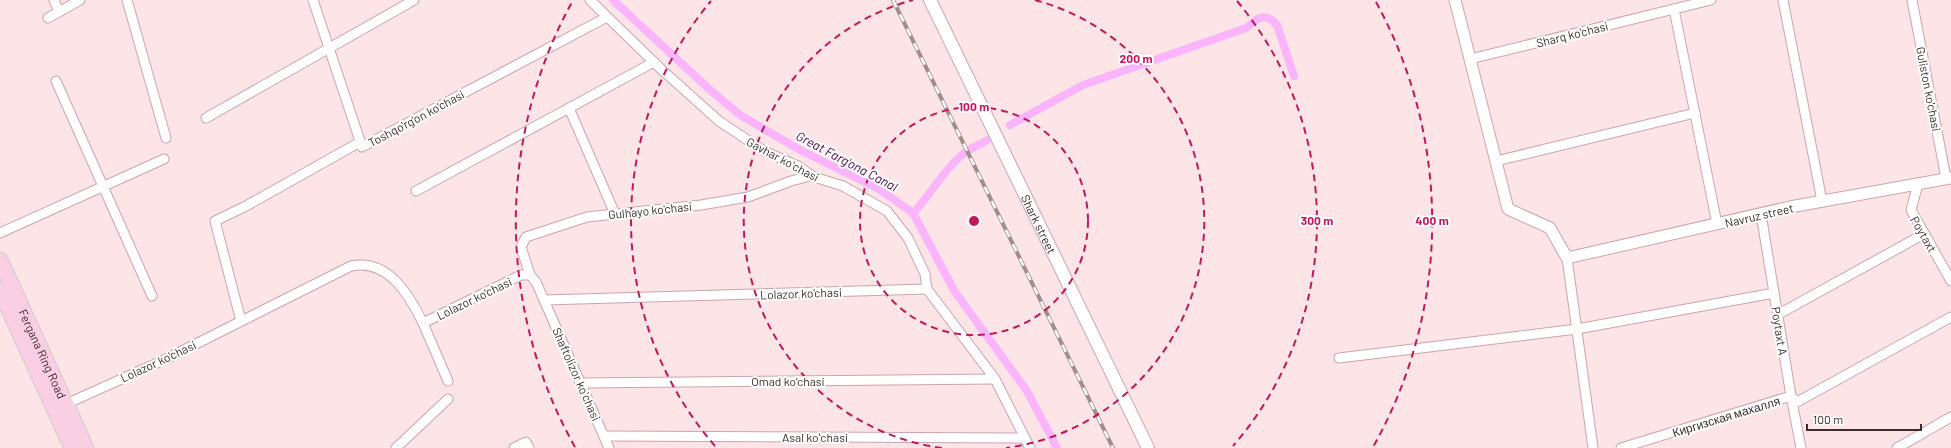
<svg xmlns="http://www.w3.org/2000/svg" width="1951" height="448" viewBox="0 0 1951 448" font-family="Barlow,sans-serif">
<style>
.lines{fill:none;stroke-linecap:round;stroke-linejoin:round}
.canal{stroke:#f9b4fc;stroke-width:8}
.minor-casing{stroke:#cda5ab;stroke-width:11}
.tertiary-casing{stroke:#cda5ab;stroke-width:13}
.secondary-casing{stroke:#cda5ab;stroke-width:14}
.trunk-casing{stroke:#d0cccd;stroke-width:17}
.minor{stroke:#fff;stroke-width:9}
.tertiary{stroke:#fff;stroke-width:11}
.secondary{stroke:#fff;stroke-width:12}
.trunk{stroke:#facfe4;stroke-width:15}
.rail-casing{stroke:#a18c8e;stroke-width:4}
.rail{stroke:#fff;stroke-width:2.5;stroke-dasharray:8;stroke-linecap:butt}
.ring{fill:none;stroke:#c2185b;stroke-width:2;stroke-dasharray:7 5}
.labels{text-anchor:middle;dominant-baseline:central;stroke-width:4;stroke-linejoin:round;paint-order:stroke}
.street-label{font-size:12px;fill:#3c2c2e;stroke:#fff}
.water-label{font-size:13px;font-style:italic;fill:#46074a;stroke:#fff}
.centre{fill:#c2185b;stroke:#fff;stroke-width:2}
.ring-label{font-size:12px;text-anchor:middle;font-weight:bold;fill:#c2185b;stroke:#fff;stroke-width:4;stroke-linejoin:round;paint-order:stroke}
</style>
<rect width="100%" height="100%" fill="#fde4e7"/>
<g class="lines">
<g class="canal">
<path d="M 613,0 L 708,88 L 740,115 L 802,151 L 879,189 L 913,213 L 955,292 L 1027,391 L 1057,448"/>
<path d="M 1010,125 L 1083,85 L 1246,28 C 1258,18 1264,11 1277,25 L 1294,76"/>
<path d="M 913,213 C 931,195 943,170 963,154 C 970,148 980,145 987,140"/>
</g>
<defs>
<g id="minor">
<path d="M 54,0 L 59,12"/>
<path d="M 127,0 L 166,138"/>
<path d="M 313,0 L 362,147 L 607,17"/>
<path d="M 590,0 L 661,69 L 719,121 L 764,151 L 798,166 L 814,177 L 843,186 L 887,211 L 908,238 L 925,274 L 927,289 L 995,379 L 1030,448"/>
<path d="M 1783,0 L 1822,201"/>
<path d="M 1912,0 L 1946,178"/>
<path d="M 1674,9 L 1717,224"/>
<path d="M 48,18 L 80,0"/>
<path d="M 1470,59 L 1711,0"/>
<path d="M 56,81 L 152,296"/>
<path d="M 569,108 L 615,214"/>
<path d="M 206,118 L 414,0"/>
<path d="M 1496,161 L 1695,113"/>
<path d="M 1918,184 L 1911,210 L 1951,281"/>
<path d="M 416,191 L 654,62"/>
<path d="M 1761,214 L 1791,396 L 1801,448"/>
<path d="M 0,233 L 164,159"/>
<path d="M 1567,258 L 1593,448"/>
<path d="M 530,275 L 521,247 L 526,237 L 587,217 L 701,205 L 748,197 L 791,181 L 810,176 L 814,177"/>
<path d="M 544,300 L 609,448"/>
<path d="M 1777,315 L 1924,234"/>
<path d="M 241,321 L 215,221 L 246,206 L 360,142"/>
<path d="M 423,323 L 448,381"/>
<path d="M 1339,358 L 1577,329 L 1774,293"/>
<path d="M 580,383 L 995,379"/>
<path d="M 66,404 L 166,359 L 351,266 C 388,258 409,295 423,323 L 521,275 L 530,275 L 536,282 L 544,300 L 927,289"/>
<path d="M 604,436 L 1025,438"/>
<path d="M 396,448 L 448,399"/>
<path d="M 514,448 L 526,442 L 529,448"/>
<path d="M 1621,448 L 1791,396 L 1797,402 L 1951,317"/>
<path d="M 1897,448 L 1951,417"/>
</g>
<path id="tertiary" d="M 1455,0 L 1508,209 L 1550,228 L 1567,258 L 1790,207 L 1951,178"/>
<g id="secondary">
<path id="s1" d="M 930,0 L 1148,448"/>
</g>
<g id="trunk">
<path id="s2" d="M 0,260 L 86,448"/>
<path d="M 0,290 L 72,448"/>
</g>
</defs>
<use href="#minor" class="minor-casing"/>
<use href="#tertiary" class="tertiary-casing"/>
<use href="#secondary" class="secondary-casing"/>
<use href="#trunk" class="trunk-casing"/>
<use href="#minor" class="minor"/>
<use href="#tertiary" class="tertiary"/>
<use href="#secondary" class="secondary"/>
<use href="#trunk" class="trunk"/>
<defs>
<path id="rail" d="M 893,0 L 1113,448"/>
</defs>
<use href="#rail" class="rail-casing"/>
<use href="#rail" class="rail"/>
</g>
<g class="ring">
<circle cx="974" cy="221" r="114"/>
<path d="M942 448A229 229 0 0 1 913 0M1035 0A229 229 0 0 1 1006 448"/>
<path d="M715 446A343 343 0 0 1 711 1M1237 1A343 343 0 0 1 1233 446"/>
<path d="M575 447A458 458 0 0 1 572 2M1376 2A458 458 0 0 1 1373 447"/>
</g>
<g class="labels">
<g class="street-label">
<text transform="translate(1572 34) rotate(-14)">Sharq ko'chasi</text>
<text transform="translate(1929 89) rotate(79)">Guliston ko'chasi</text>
<text transform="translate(416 118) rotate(-28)">Toshqo'rg'on ko'chasi</text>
<text transform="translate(783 159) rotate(28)">Gavhar koʻchasi</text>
<text transform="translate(650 210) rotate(-6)">Gulhayo ko'chasi</text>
<text transform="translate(1759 215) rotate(-13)">Navruz street</text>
<text stroke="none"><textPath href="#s1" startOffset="249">Shark street</textPath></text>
<text transform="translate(1924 234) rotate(60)">Poytaxt</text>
<text transform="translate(801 293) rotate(-2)">Lolazor ko'chasi</text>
<text transform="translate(474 298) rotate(-26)">Lolazor ko'chasi</text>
<text transform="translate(1780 331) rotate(81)">Poytaxt A</text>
<text stroke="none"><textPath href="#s2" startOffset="103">Fergana Ring Road</textPath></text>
<text transform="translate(158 361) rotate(-25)">Lolazor ko'chasi</text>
<text transform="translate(577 374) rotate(66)">Shaftolizor koʻchasi</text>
<text x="788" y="381">Omad ko'chasi</text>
<text transform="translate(1726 416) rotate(-17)">Киргизская махалля</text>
<text x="815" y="437">Asal koʻchasi</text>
</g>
<g class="water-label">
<text transform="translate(847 161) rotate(28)">Great Farg'ona Canal</text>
</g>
</g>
<circle cx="974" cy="221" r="6" class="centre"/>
<g class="ring-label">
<text x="1136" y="63">200 m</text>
<text x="974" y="111">100 m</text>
<text x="1317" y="225">300 m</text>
<text x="1432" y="225">400 m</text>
</g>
<path d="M1807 424v6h114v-6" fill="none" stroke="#3c2c2e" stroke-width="2"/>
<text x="1813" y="424" font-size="12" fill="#3c2c2e" stroke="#ffffff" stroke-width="3" paint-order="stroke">100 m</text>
</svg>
